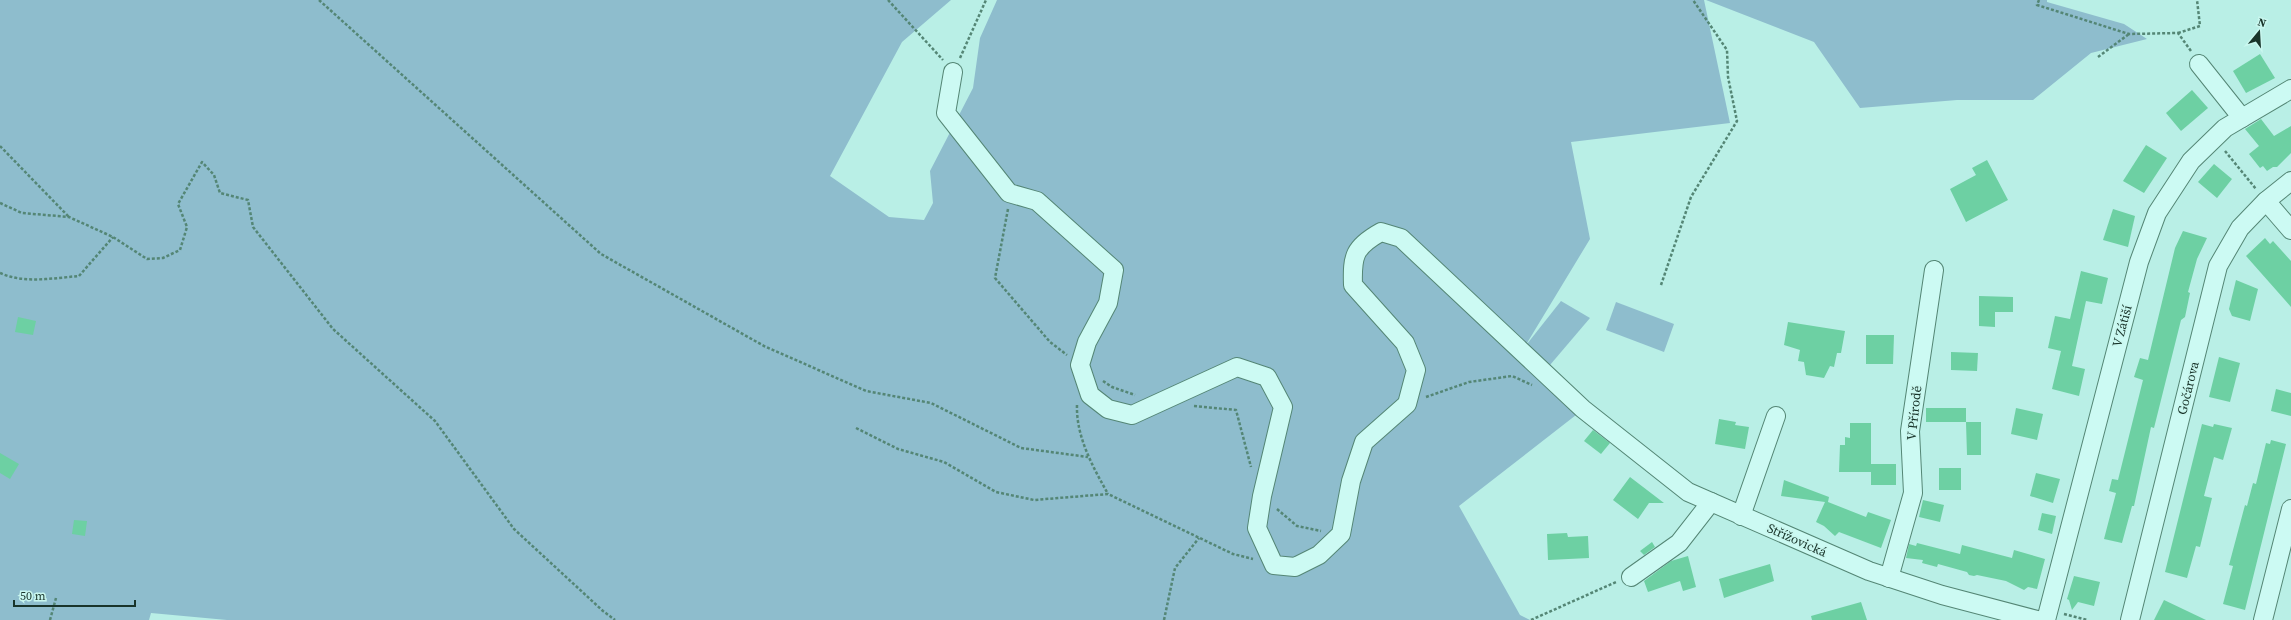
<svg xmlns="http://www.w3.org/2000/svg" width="2291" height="620" viewBox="0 0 2291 620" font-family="'Source Serif 4',serif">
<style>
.green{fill:#8ebdcd}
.building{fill:#6dd0a3}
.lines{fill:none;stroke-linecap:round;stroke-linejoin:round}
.minor-casing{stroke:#548675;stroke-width:20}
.path{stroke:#548675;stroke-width:2.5;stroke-dasharray:3 2;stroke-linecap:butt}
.minor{stroke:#ccfaf3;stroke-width:18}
.labels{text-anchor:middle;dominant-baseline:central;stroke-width:3.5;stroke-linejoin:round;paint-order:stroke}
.street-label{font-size:13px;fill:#19342a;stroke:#c9f7ef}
</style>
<rect width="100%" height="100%" fill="#b9efe6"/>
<g class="green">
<path d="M 0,0 L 951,0 L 902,42 L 830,176 L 889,217 L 924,220 L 933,203 L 930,171 L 973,88 L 980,38 L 997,0 L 1704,0 L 1730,123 L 1571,142 L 1590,239 L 1524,348 L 1576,415 L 1459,506 L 1520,615 L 1530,620 L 227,620 L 151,613 L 149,620 L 0,620 Z"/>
<path d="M 1706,0 L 2047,0 L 2047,2 L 2124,24 L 2147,39 L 2091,53 L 2033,100 L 1957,100 L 1860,108 L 1814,42 Z"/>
<path d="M 1561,301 L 1590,318 L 1550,365 L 1527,344 Z"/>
<path d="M 1616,302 L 1674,324 L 1664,352 L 1606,330 Z"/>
</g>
<g class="building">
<path d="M 2260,54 L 2275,78 L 2246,93 L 2233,71 Z"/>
<path d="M 2192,90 L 2208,108 L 2181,131 L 2166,113 Z"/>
<path d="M 2261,119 L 2274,136 L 2291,126 L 2291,153 L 2277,167 L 2273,167 L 2267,171 L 2263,166 L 2260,168 L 2249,154 L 2259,146 L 2245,129 Z"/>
<path d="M 2146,145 L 2167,158 L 2144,193 L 2123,181 Z"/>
<path d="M 1987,160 L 2008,200 L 1966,222 L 1950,189 L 1976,175 L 1972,168 Z"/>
<path d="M 2214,164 L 2232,179 L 2217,198 L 2198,182 Z"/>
<path d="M 2113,209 L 2135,216 L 2128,247 L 2103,240 Z"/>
<path d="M 2183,231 L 2207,238 L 2197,259 L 2188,292 L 2190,293 L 2185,317 L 2181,320 L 2154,428 L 2151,427 L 2134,506 L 2132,506 L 2122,543 L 2104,539 L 2116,493 L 2109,491 L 2112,479 L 2118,480 L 2143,380 L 2134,377 L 2140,358 L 2148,360 L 2175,248 Z"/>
<path d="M 2265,238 L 2270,244 L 2273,241 L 2291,261 L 2291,307 L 2246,256 Z"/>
<path d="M 2081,271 L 2108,278 L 2102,304 L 2086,301 L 2072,366 L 2085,369 L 2079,396 L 2052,389 L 2061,351 L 2048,348 L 2055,316 L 2070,319 Z"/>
<path d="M 2236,280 L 2258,289 L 2250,321 L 2232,316 L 2229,309 Z"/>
<path d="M 1979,296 L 2013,297 L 2013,312 L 1995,312 L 1995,327 L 1979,326 Z"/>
<path d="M 18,317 L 36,321 L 33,335 L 15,332 Z"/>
<path d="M 1788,322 L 1845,331 L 1841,353 L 1837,353 L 1834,367 L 1830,366 L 1824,378 L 1806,375 L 1804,362 L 1798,361 L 1800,350 L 1784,345 Z"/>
<path d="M 1866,335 L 1894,335 L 1893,364 L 1866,364 Z"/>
<path d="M 1951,352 L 1978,353 L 1977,371 L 1951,370 Z"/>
<path d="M 2219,357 L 2240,363 L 2230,402 L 2209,397 Z"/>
<path d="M 2276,389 L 2291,393 L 2291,416 L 2271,411 Z"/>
<rect x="1926" y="408" width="40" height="14"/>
<path d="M 2016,408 L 2043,414 L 2037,440 L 2011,434 Z"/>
<path d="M 1719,419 L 1736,422 L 1735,425 L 1749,427 L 1745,449 L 1715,444 Z"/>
<path d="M 1966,422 L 1981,422 L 1981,455 L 1967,455 Z"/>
<path d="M 1850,423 L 1871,423 L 1871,464 L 1896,464 L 1896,485 L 1871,485 L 1871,472 L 1839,472 L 1840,445 L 1845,445 L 1845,437 L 1850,438 Z"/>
<path d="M 2202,424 L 2213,427 L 2214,424 L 2232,428 L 2223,460 L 2214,457 L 2204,496 L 2212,498 L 2200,547 L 2196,546 L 2187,578 L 2165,572 Z"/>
<path d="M 1593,430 L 1610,443 L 1601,454 L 1584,441 Z"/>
<path d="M 2271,440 L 2286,444 L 2245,610 L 2223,604 L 2233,566 L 2229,565 L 2245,505 L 2247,506 L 2253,483 L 2256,484 L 2266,443 L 2270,444 Z"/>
<path d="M 0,453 L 19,464 L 10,479 L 0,473 Z"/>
<rect x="1939" y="468" width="22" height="22"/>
<path d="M 2036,473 L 2060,479 L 2053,503 L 2030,496 Z"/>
<path d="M 1630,477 L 1664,503 L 1649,503 L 1638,519 L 1613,500 Z"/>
<path d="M 1784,480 L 1829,497 L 1828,502 L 1866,517 L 1868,512 L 1891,520 L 1881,548 L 1839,532 L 1835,536 L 1824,526 L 1816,522 L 1825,502 L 1781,496 Z"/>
<path d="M 1923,500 L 1944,505 L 1940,522 L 1919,517 Z"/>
<path d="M 2042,513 L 2056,516 L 2052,534 L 2038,530 Z"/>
<path d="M 74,520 L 87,521 L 85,536 L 72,534 Z"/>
<path d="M 1567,533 L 1568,537 L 1588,536 L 1589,558 L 1548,560 L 1547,534 Z"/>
<path d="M 1652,542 L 1655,547 L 1644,555 L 1640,551 Z"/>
<path d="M 1917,543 L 1960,554 L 1962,545 L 2012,558 L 2014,550 L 2045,559 L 2037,589 L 2028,587 L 2024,590 L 2006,581 L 1977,575 L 1974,576 L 1969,575 L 1967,572 L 1938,564 L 1937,567 L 1922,563 L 1923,560 L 1906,558 L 1909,544 L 1916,546 Z"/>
<path d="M 1688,556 L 1696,587 L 1683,591 L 1680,581 L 1648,592 L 1644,581 L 1671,561 Z"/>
<path d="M 1770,564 L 1774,581 L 1724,598 L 1719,579 Z"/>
<path d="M 2074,576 L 2100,582 L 2094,606 L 2078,602 L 2072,610 L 2069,600 L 2067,599 Z"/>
<path d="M 2164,600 L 2206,620 L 2154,620 Z"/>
<path d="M 1861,602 L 1867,620 L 1812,620 L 1811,616 Z"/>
</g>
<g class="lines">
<defs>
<g id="minor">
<path d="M 2199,64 L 2242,118"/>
<path d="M 953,72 L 946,113 L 1009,193 L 1037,201 L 1114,270 L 1108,303 L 1087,342 L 1080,365 L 1090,395 L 1108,409 L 1132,415 L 1237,367 L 1267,377 L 1283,407 L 1262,496 L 1257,528 L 1274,565 L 1295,567 L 1319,555 L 1341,534 L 1351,481 L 1364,442 L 1407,404 L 1416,370 L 1405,343 L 1353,285 C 1352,256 1354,247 1381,232 L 1401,238 L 1583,409 L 1688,492 L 1869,571 L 1942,595 L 2037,620"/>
<path d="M 2266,201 L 2291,230"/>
<path d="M 1741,516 L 1776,416"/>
<path d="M 1631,577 L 1679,543 L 1711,502"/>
<path d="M 1889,578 L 1913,493 L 1910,431 L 1934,270"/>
<path d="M 2046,620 L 2139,262 L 2157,213 L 2191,161 L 2225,128 L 2291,89"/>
<path d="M 2130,620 L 2218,266 L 2240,228 L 2266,201 L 2291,181"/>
<path d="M 2263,620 L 2291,509"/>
</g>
</defs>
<use href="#minor" class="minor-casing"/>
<g class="path">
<path d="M 319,0 L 601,254 L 764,346 L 866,391 L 931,403 L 1021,448 L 1088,457"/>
<path d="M 888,0 L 943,60"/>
<path d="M 2039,0 L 2037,5 L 2129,34 L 2178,33 L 2191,51"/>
<path d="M 2178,33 L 2200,26 L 2197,0"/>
<path d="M 2098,57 L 2129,34"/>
<path d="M 960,58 L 986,0"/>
<path d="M 0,146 L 69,217"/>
<path d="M 2225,151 L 2256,189"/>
<path d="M 0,203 L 22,213 L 69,217 L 113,237 L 147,259 L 163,258 L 180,250 L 187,227 L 178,204 L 202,162 L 214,175 L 220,193 L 248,200 L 253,227 L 333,329 L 435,421 L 514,529 L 603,611 L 615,620"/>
<path d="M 1008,209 L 995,278 L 1050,342 L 1067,355"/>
<path d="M 0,273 C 24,284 54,278 79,276 L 113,237"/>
<path d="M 1661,285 L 1691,197 L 1737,121 L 1728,77 L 1727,50 L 1693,0"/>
<path d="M 1103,381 L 1112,387 L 1135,395"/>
<path d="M 1426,397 L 1469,382 L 1512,376 L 1532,385"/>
<path d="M 1077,405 C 1076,437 1093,467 1108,494"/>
<path d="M 1194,406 L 1236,410 L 1251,467"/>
<path d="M 856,428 L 898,449 L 944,462 L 996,492 L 1034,500 L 1108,494 L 1233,554 L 1253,559"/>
<path d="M 1277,509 L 1297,526 L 1321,531"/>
<path d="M 2064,614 L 2087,620"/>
<path d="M 50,620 L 56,598"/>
<path d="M 1164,620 L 1175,568 L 1199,538"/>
<path d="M 1531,620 L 1616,582"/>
</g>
<use href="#minor" class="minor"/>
</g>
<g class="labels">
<g class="street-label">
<text transform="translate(2122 326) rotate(-75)">V Zátiší</text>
<text transform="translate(2188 388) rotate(-76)">Gočárova</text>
<text transform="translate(1914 413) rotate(-84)">V Přírodě</text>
<text transform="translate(1797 540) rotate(24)">Střížovická</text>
</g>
</g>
<g transform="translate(2259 32) rotate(18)" stroke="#c9f7ef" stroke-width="3" paint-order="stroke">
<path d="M0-3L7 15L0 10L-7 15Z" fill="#19342a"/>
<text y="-6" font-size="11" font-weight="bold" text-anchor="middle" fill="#19342a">N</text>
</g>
<path d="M14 600v6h121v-6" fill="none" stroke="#19342a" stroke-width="2"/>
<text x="20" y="600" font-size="12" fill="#19342a" stroke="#c9f7ef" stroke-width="3" paint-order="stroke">50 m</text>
</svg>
